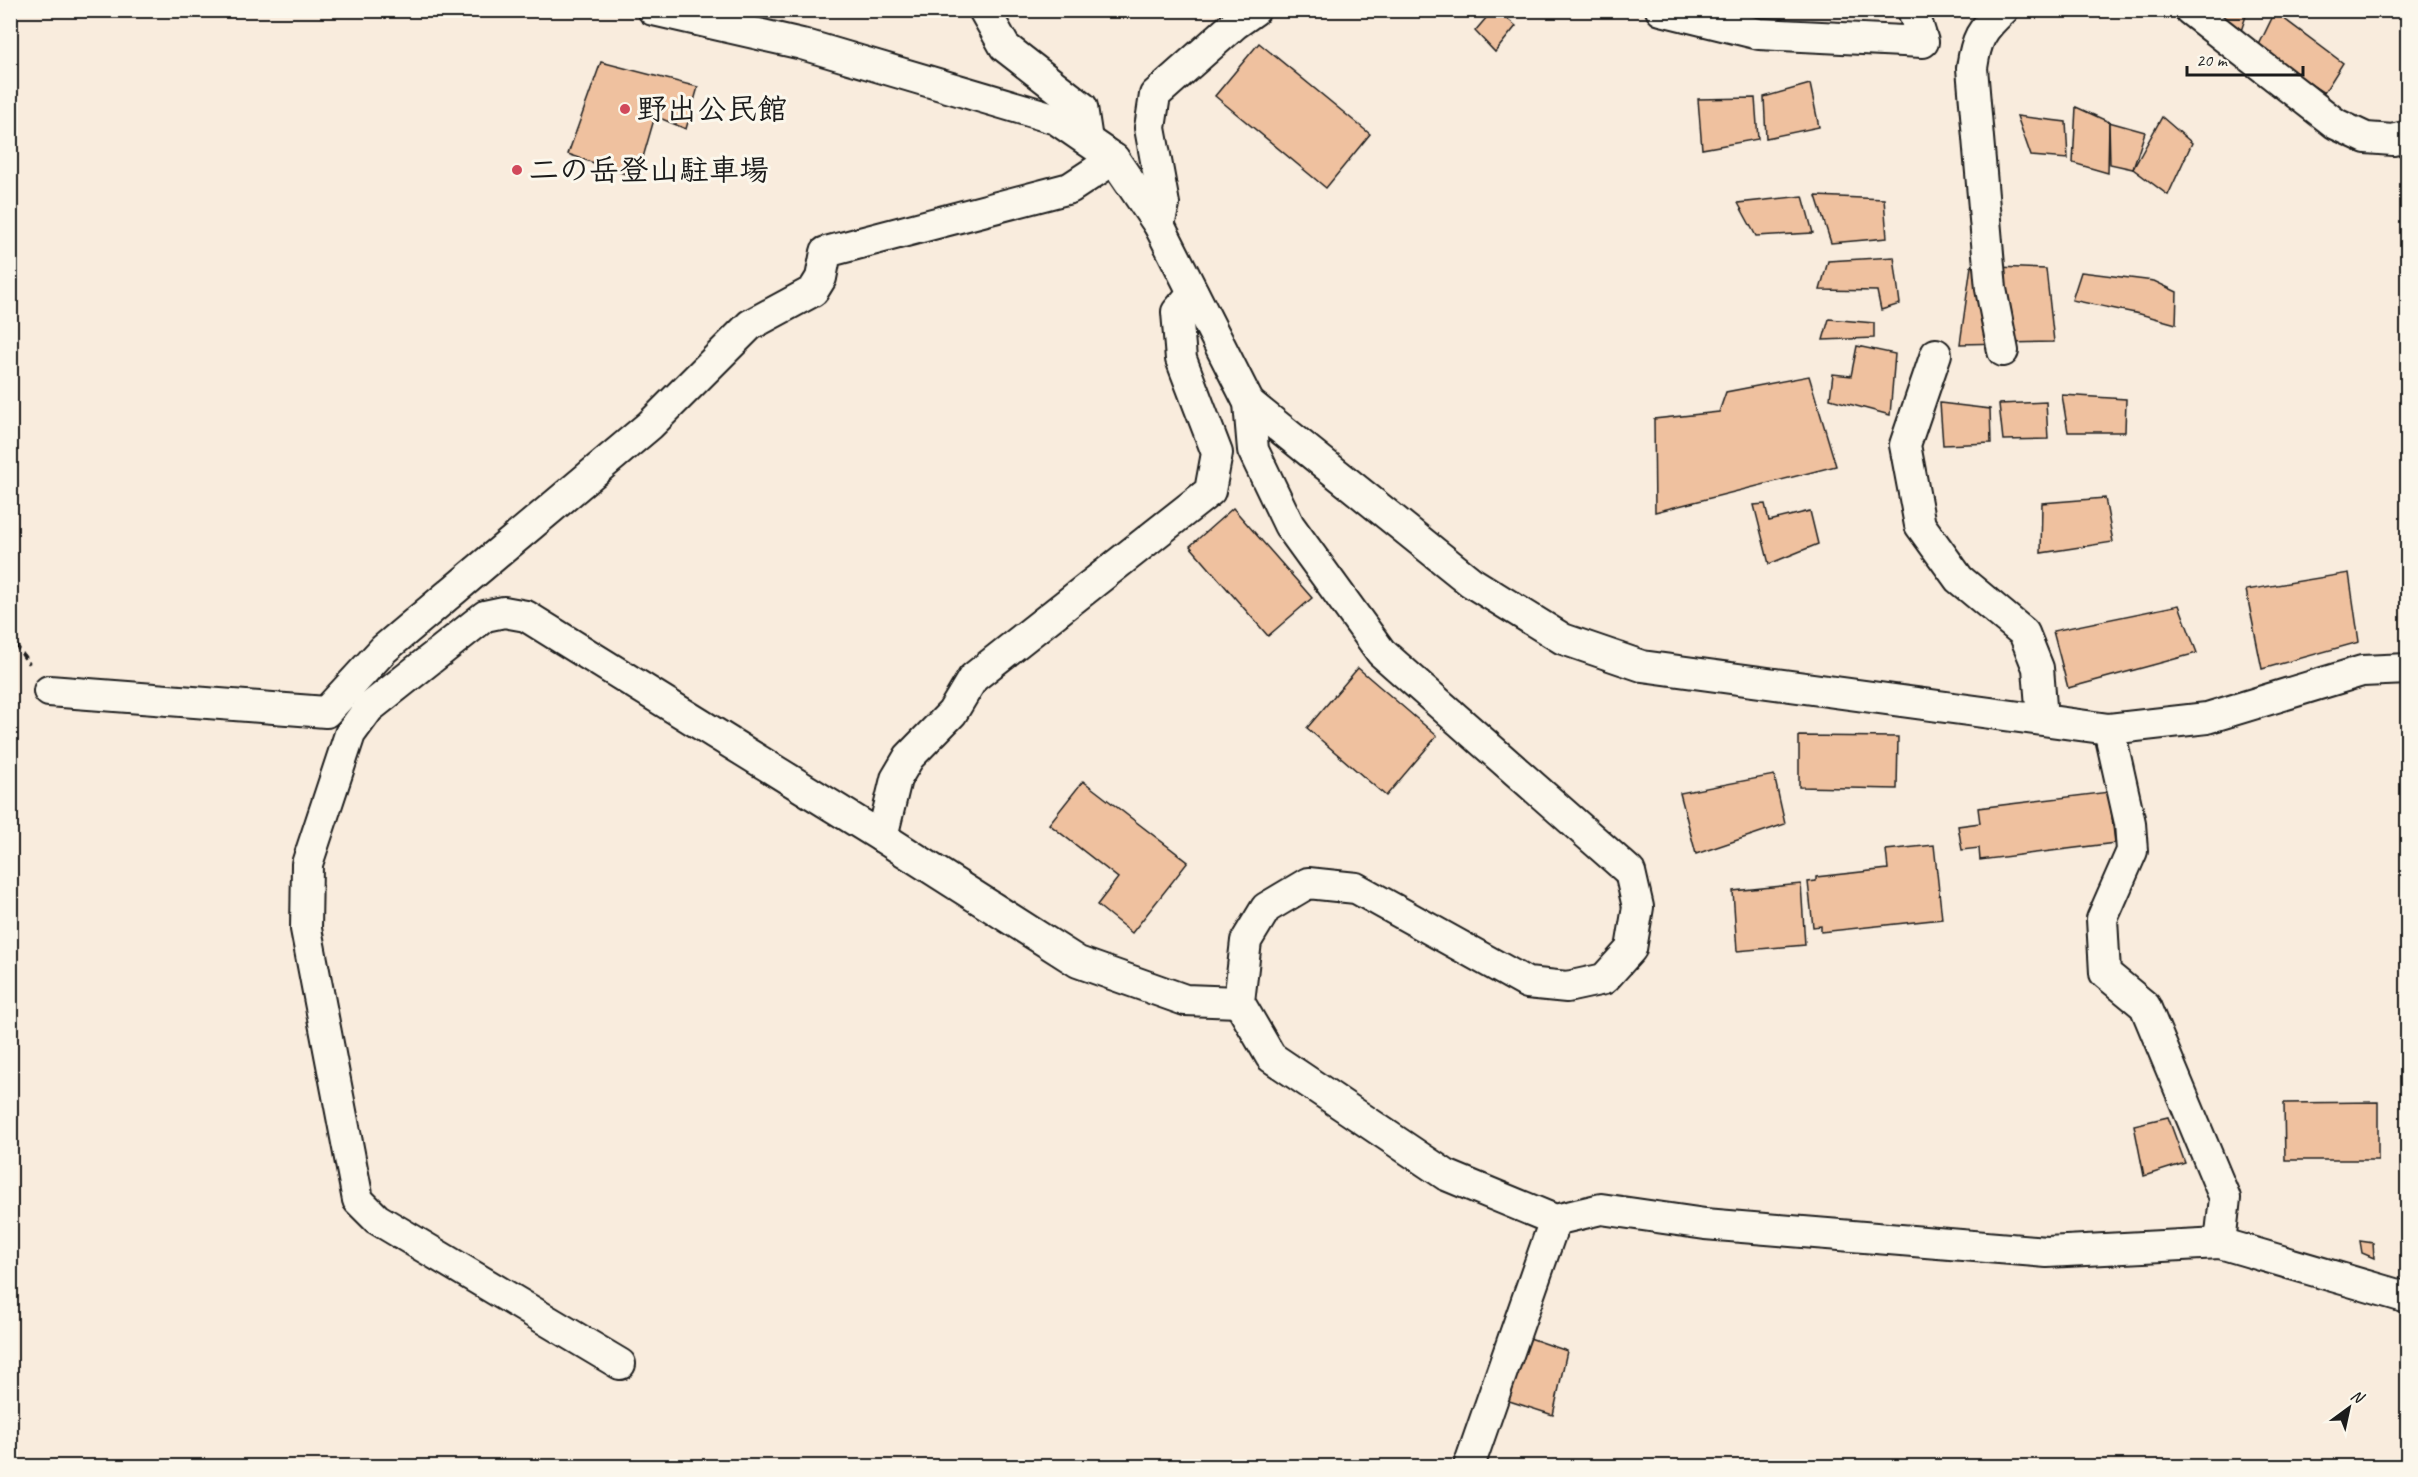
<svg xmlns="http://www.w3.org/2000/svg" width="2418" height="1477" viewBox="0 0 2418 1477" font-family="Caveat,'Klee One',sans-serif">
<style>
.building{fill:#efc19f;stroke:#1c1c1c;stroke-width:1.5}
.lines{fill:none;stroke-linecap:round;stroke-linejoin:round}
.minor-casing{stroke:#1c1c1c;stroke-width:34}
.path{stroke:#1c1c1c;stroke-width:4;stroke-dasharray:6 4.5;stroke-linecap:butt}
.minor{stroke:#fbf7ec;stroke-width:30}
.poi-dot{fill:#d1495b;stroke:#fbf7ec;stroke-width:2}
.labels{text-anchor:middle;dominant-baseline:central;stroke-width:6;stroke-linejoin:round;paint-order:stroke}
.poi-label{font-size:30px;font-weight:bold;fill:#1c1c1c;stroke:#fbf7ec;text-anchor:start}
</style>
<rect width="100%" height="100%" fill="#f9ecdd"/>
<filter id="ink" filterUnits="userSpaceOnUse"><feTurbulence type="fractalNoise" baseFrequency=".0167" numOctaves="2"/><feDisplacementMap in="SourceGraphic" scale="12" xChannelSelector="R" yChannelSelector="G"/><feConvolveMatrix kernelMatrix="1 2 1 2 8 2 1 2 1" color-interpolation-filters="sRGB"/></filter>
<g filter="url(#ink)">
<g class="building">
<path d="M 1493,10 L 1497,10 L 1516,26 L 1495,52 L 1475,31 Z"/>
<path d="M 2199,10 L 2248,10 L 2240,34 Z"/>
<path d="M 2275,12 L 2343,63 L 2324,93 L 2257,49 Z"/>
<path d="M 1259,43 L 1370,134 L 1326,188 L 1215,96 Z"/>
<path d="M 601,62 L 698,87 L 686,129 L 655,116 L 637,178 L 568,154 Z"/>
<path d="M 1810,84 L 1819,127 L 1766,138 L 1764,97 Z"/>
<path d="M 1755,98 L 1758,139 L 1702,149 L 1698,99 Z"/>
<path d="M 2076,107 L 2109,122 L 2108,173 L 2073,163 Z"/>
<path d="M 2017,116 L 2066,122 L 2068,159 L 2031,156 Z"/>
<path d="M 2162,117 L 2192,143 L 2168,195 L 2133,169 Z"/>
<path d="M 2109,122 L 2145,132 L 2133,169 L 2110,164 Z"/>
<path d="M 1803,196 L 1813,233 L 1756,236 L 1738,203 Z"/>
<path d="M 1816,196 L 1884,199 L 1887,238 L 1831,243 Z"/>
<path d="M 1894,257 L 1900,304 L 1881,310 L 1877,291 L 1820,290 L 1828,261 Z"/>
<path d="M 1971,266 L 2046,269 L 2054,342 L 1960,344 Z"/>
<path d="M 2081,272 L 2154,281 L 2177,292 L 2176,324 L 2140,314 L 2072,300 Z"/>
<path d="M 1829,319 L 1874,323 L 1874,338 L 1823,340 Z"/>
<path d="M 1857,346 L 1895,354 L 1890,415 L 1830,399 L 1833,374 L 1851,376 Z"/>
<path d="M 1809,376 L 1836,466 L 1655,512 L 1654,419 L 1719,412 L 1726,392 Z"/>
<path d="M 2062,395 L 2126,399 L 2125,432 L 2068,432 Z"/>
<path d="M 2046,402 L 2048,439 L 2003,440 L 1999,404 Z"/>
<path d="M 1940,403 L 1990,409 L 1991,443 L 1943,445 Z"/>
<path d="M 2105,498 L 2113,542 L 2041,553 L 2042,503 Z"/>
<path d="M 1765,504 L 1769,521 L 1810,511 L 1818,544 L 1769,564 L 1754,505 Z"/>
<path d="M 1233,508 L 1312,598 L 1268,636 L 1190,546 Z"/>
<path d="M 2349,573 L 2359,642 L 2262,669 L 2246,590 Z"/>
<path d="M 2179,605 L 2197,653 L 2068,688 L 2053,631 Z"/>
<path d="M 1358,668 L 1437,736 L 1386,796 L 1307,728 Z"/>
<path d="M 1799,736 L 1898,737 L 1897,789 L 1799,787 Z"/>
<path d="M 1774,775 L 1785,824 L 1696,854 L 1680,793 Z"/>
<path d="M 1083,781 L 1188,862 L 1132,933 L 1097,905 L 1118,878 L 1049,824 Z"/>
<path d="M 2109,792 L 2115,843 L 1980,860 L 1979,848 L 1962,850 L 1958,826 L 1980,823 L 1978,808 Z"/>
<path d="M 1934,845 L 1942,919 L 1821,932 L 1821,926 L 1813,927 L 1808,882 L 1816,881 L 1816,877 L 1888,869 L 1886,850 Z"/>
<path d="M 1801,884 L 1805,945 L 1737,951 L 1733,891 Z"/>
<path d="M 2378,1102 L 2378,1160 L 2285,1160 L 2284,1103 Z"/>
<path d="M 2168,1117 L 2185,1163 L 2144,1176 L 2134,1125 Z"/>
<path d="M 2360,1241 L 2373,1243 L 2374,1258 L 2362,1253 Z"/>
<path d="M 1524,1336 L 1567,1351 L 1553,1415 L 1503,1399 Z"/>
</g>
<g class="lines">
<defs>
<g id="minor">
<path d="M 653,10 L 802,44 L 1056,119 L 1114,159 L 1159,225 L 1249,403 L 1253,450 L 1289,525 L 1381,652 L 1630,872 L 1638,907 L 1631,949 L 1604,979 L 1567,987 L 1527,983 L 1356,888 L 1308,883 L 1266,908 L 1246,941 L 1239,1002 L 1271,1057 L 1446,1175 L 1555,1220 L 1601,1209 L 1705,1224 L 2047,1252 L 2220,1243 L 2408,1298"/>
<path d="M 984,10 L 1005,47 L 1082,107 L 1087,140"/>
<path d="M 1661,10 L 1759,34 L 1923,42 L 1913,10"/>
<path d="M 2003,10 C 1981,30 1976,39 1972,68 L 1991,289 L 2003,351"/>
<path d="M 2190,10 L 2336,124 L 2366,138 L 2393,140 L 2408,136"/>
<path d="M 1159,225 L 1164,204 L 1150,128 L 1155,95 L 1235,24 L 1255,10"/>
<path d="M 1936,354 L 1905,445 L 1920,525 L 1959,579 L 2024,633 L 2038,668 L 2042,719"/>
<path d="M 1249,403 L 1471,582 L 1563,639 L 1642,666 L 2109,729 L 2207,718 L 2362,671 L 2408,669"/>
<path d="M 49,691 L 326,712 L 384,649 L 650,425 L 750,325 L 813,291 L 821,278 L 826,252 L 1070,188 L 1114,159"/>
<path d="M 2109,729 L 2130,823 L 2132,851 L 2102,919 L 2105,973 L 2145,1006 L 2225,1198 L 2220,1243"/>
<path d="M 882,837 L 896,779 L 909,757 L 952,713 L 973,678 L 1210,491 L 1217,453 L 1181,359 L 1177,312 L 1193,293"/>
<path d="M 620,1364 L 377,1219 L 358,1200 L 306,929 L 307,864 L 350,734 L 369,708 L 485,616 L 504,612 L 526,616 L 882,837 L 1078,962 L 1185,1000 L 1239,1002"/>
<path d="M 1469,1466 L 1555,1220"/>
</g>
</defs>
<use href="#minor" class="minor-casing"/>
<path class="path" d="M 10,636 L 29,664"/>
<use href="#minor" class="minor"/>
</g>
</g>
<g class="poi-dot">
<circle cx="625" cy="109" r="6"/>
<circle cx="517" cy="170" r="6"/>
</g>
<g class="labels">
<g class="poi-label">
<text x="637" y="109">野出公民館</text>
<text x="529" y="170">二の岳登山駐車場</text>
</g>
</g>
<rect width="2418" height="1477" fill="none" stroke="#fbf7ec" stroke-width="36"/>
<rect x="18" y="18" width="2382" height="1441" fill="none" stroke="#1c1c1c" stroke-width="2" filter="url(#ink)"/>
<g transform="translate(2349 1408) rotate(33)" stroke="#fbf7ec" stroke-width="4.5" paint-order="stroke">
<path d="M0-4.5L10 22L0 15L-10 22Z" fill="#1c1c1c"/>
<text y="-9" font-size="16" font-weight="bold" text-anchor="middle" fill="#1c1c1c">N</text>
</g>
<path d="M2187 66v9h116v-9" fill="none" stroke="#1c1c1c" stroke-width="3"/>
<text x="2196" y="66" font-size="18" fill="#1c1c1c" stroke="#fbf7ec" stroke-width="4.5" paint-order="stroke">20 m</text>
</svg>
